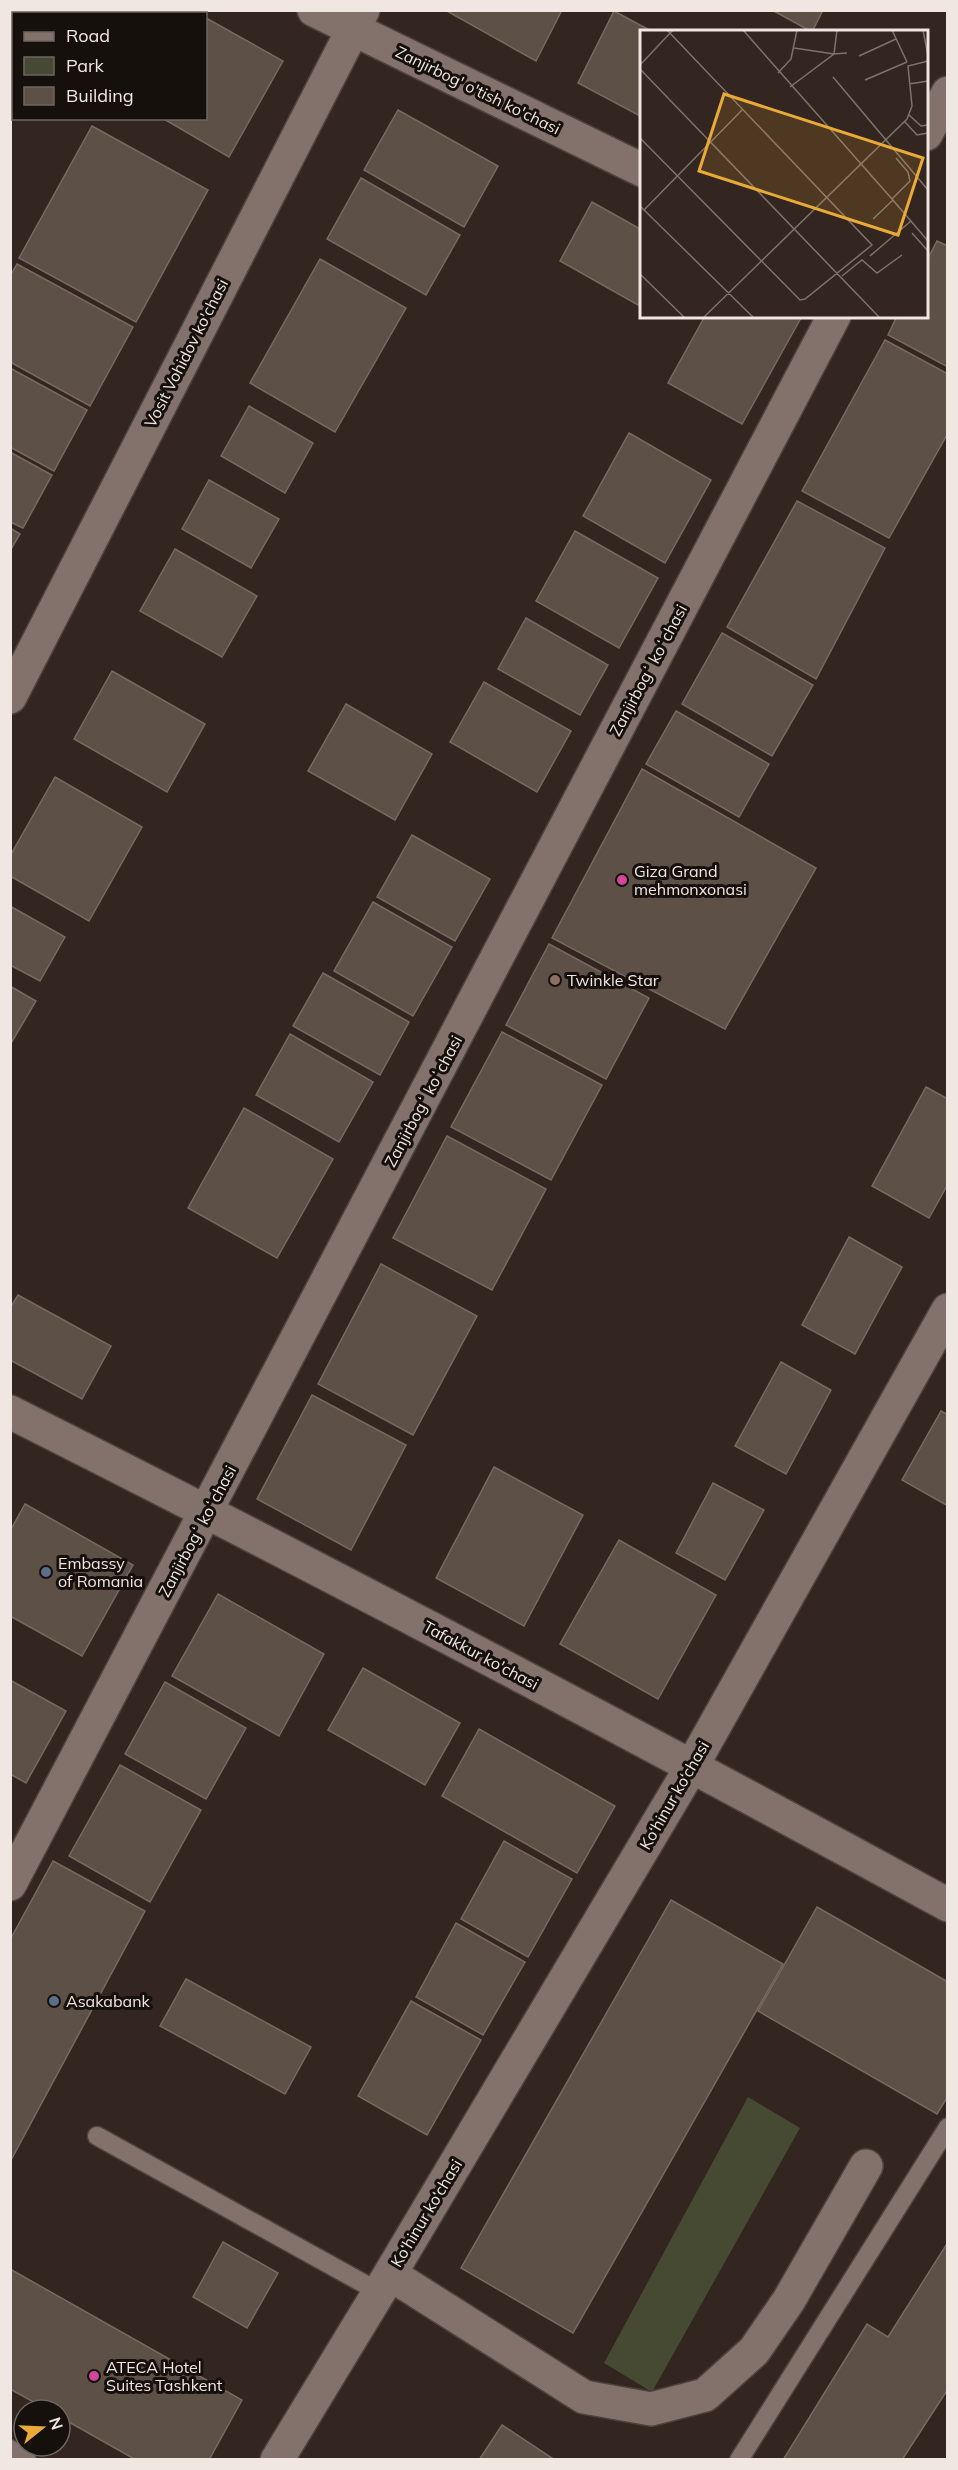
<svg xmlns="http://www.w3.org/2000/svg" width="958" height="2470" viewBox="0 0 958 2470" font-family="Mulish,sans-serif">
<style>
.green{fill:#464a32}
.building{fill:#5d5046;stroke:#776a60;stroke-width:1.5}
.lines{fill:none;stroke-linecap:round;stroke-linejoin:round}
.service-casing{stroke:#4d423d;stroke-width:21}
.minor-casing{stroke:#4d423d;stroke-width:36}
.service{stroke:#82726b;stroke-width:18}
.minor{stroke:#82726b;stroke-width:33}
.hotel-dot{fill:#d1479c;stroke:#16100d;stroke-width:2}
.education-dot{fill:#8d6e63;stroke:#16100d;stroke-width:2}
.service-dot{fill:#5c6f8a;stroke:#16100d;stroke-width:2}
.labels{text-anchor:middle;dominant-baseline:central;stroke-width:6;stroke-linejoin:round;paint-order:stroke}
.street-label{font-size:16px;fill:#f0e6e2;stroke:#16100d}
.poi-label{font-size:16px;fill:#f0e6e2;stroke:#16100d;text-anchor:start}
.inset-road{fill:none;stroke:#7f726d;stroke-width:1.5}
.view{fill:#eaaa38;fill-opacity:0.15;stroke:#eaaa38;stroke-width:3}
.inset-edge{fill:none;stroke:#f0e6e2;stroke-width:3}
</style>
<rect width="100%" height="100%" fill="#33251f"/>
<path class="green" d="M 748,2097 L 800,2128 L 652,2392 L 604,2363 Z"/>
<g class="building">
<path d="M 14,10 L 59,10 L 58,14 L 20,14 Z"/>
<path d="M 68,10 L 170,10 L 168,14 L 66,14 Z"/>
<path d="M 445,10 L 562,10 L 536,61 Z"/>
<path d="M 772,10 L 823,10 L 812,32 Z"/>
<path d="M 614,11 L 653,32 L 642,32 L 642,117 L 578,83 Z"/>
<path d="M 206,18 L 283,61 L 229,157 L 162,118 L 206,118 Z"/>
<path d="M 398,110 L 498,166 L 464,227 L 364,170 Z"/>
<path d="M 92,126 L 208,190 L 136,322 L 19,258 Z"/>
<path d="M 361,178 L 460,235 L 426,295 L 327,239 Z"/>
<path d="M 592,202 L 642,230 L 642,299 L 638,305 L 560,261 Z"/>
<path d="M 937,241 L 948,246 L 948,367 L 888,335 L 897,316 L 926,316 L 926,262 Z"/>
<path d="M 320,259 L 406,308 L 335,432 L 250,383 Z"/>
<path d="M 17,264 L 133,327 L 90,406 L 10,362 L 10,276 Z"/>
<path d="M 705,316 L 801,318 L 742,424 L 668,383 Z"/>
<path d="M 885,340 L 948,374 L 948,433 L 889,538 L 802,491 Z"/>
<path d="M 10,368 L 87,410 L 54,471 L 10,447 Z"/>
<path d="M 249,406 L 313,443 L 285,493 L 221,456 Z"/>
<path d="M 629,433 L 711,480 L 665,563 L 583,516 Z"/>
<path d="M 10,452 L 52,475 L 23,528 L 10,522 Z"/>
<path d="M 209,480 L 279,519 L 251,568 L 182,529 Z"/>
<path d="M 797,501 L 885,548 L 816,679 L 727,627 Z"/>
<path d="M 10,528 L 20,534 L 10,551 Z"/>
<path d="M 575,531 L 658,578 L 619,648 L 536,601 Z"/>
<path d="M 175,549 L 257,596 L 222,657 L 140,611 Z"/>
<path d="M 526,618 L 608,665 L 580,715 L 498,669 Z"/>
<path d="M 722,633 L 813,685 L 772,756 L 682,704 Z"/>
<path d="M 112,671 L 205,724 L 167,792 L 74,739 Z"/>
<path d="M 484,682 L 571,731 L 537,792 L 450,742 Z"/>
<path d="M 346,704 L 432,754 L 395,820 L 308,771 Z"/>
<path d="M 676,711 L 769,764 L 739,817 L 646,764 Z"/>
<path d="M 642,769 L 816,868 L 725,1029 L 552,938 Z"/>
<path d="M 55,777 L 142,827 L 89,921 L 10,876 L 10,856 Z"/>
<path d="M 412,835 L 490,879 L 455,941 L 377,897 Z"/>
<path d="M 373,902 L 452,947 L 413,1016 L 334,971 Z"/>
<path d="M 10,906 L 65,937 L 40,981 L 10,965 Z"/>
<path d="M 549,944 L 649,998 L 606,1079 L 506,1025 Z"/>
<path d="M 323,973 L 409,1022 L 380,1075 L 293,1026 Z"/>
<path d="M 10,986 L 36,1001 L 10,1045 Z"/>
<path d="M 502,1032 L 602,1085 L 551,1180 L 451,1127 Z"/>
<path d="M 290,1034 L 373,1082 L 339,1142 L 256,1095 Z"/>
<path d="M 926,1087 L 948,1099 L 948,1184 L 929,1218 L 872,1186 Z"/>
<path d="M 244,1108 L 333,1159 L 277,1258 L 188,1208 Z"/>
<path d="M 447,1136 L 546,1189 L 492,1290 L 393,1238 Z"/>
<path d="M 849,1237 L 902,1267 L 855,1354 L 802,1325 Z"/>
<path d="M 381,1264 L 477,1316 L 413,1435 L 318,1384 Z"/>
<path d="M 18,1295 L 111,1346 L 82,1399 L 10,1360 L 10,1308 Z"/>
<path d="M 781,1362 L 831,1390 L 786,1474 L 735,1446 Z"/>
<path d="M 312,1395 L 406,1445 L 351,1550 L 257,1499 Z"/>
<path d="M 941,1411 L 948,1415 L 948,1506 L 902,1480 Z"/>
<path d="M 494,1467 L 583,1515 L 524,1626 L 436,1578 Z"/>
<path d="M 713,1483 L 764,1510 L 725,1580 L 676,1553 Z"/>
<path d="M 25,1504 L 133,1565 L 82,1656 L 10,1616 L 10,1531 Z"/>
<path d="M 619,1540 L 716,1595 L 658,1699 L 560,1644 Z"/>
<path d="M 218,1594 L 324,1654 L 279,1736 L 172,1676 Z"/>
<path d="M 363,1668 L 460,1723 L 425,1785 L 328,1730 Z"/>
<path d="M 10,1680 L 66,1711 L 26,1783 L 10,1774 Z"/>
<path d="M 165,1682 L 246,1728 L 206,1799 L 125,1754 Z"/>
<path d="M 479,1729 L 615,1806 L 577,1873 L 442,1796 Z"/>
<path d="M 120,1765 L 201,1810 L 150,1902 L 69,1856 Z"/>
<path d="M 504,1841 L 572,1879 L 528,1957 L 461,1919 Z"/>
<path d="M 53,1861 L 145,1911 L 10,2162 L 10,1940 Z"/>
<path d="M 671,1900 L 783,1964 L 573,2333 L 461,2268 Z"/>
<path d="M 817,1907 L 948,1982 L 948,2096 L 937,2114 L 758,2011 Z"/>
<path d="M 456,1923 L 525,1962 L 483,2035 L 416,1997 Z"/>
<path d="M 186,1979 L 311,2047 L 285,2094 L 160,2026 Z"/>
<path d="M 411,2001 L 481,2040 L 427,2135 L 358,2096 Z"/>
<path d="M 223,2242 L 278,2273 L 247,2328 L 193,2297 Z"/>
<path d="M 948,2242 L 948,2389 L 902,2460 L 783,2460 L 867,2324 L 888,2337 Z"/>
<path d="M 10,2269 L 242,2400 L 209,2460 L 136,2460 L 60,2417 L 60,2410 L 48,2410 L 10,2389 Z"/>
<path d="M 502,2425 L 555,2460 L 479,2460 Z"/>
</g>
<g class="lines">
<defs>
<g id="service">
<path d="M 97,2136 L 379,2292"/>
<path d="M 10,2449 L 27,2460"/>
<path d="M 739,2460 L 948,2127"/>
</g>
<g id="minor">
<path d="M 314,10 L 642,170"/>
<path d="M 926,134 L 948,93"/>
<path d="M 10,697 L 363,10"/>
<path d="M 10,1412 C 326,1571 638,1736 948,1905"/>
<path d="M 10,1884 L 834,316"/>
<path d="M 390,2274 L 692,1766 L 948,1310"/>
<path d="M 277,2460 L 390,2274 L 584,2397 L 651,2409 L 705,2395 L 754,2351 L 789,2300 L 866,2166"/>
</g>
</defs>
<use href="#service" class="service-casing"/>
<use href="#minor" class="minor-casing"/>
<use href="#service" class="service"/>
<use href="#minor" class="minor"/>
</g>
<g class="hotel-dot">
<circle cx="622" cy="880" r="6"/>
<circle cx="94" cy="2376" r="6"/>
</g>
<circle class="education-dot" cx="555" cy="980" r="6"/>
<g class="service-dot">
<circle cx="46" cy="1572" r="6"/>
<circle cx="54" cy="2001" r="6"/>
</g>
<g class="labels">
<g class="street-label">
<text transform="translate(478 90) rotate(26)">Zanjirbog' o'tish ko'chasi</text>
<text transform="translate(186 353) rotate(-63)">Vosit Vohidov ko'chasi</text>
<text transform="translate(648 670) rotate(-62)">Zanjirbogʻ koʻchasi</text>
<text transform="translate(423 1101) rotate(-62)">Zanjirbogʻ koʻchasi</text>
<text transform="translate(197 1531) rotate(-62)">Zanjirbogʻ koʻchasi</text>
<text transform="translate(481 1655) rotate(28)">Tafakkur ko'chasi</text>
<text transform="translate(674 1795) rotate(-60)">Ko‘hinur ko‘chasi</text>
<text transform="translate(426 2213) rotate(-59)">Ko‘hinur ko‘chasi</text>
</g>
<g class="poi-label">
<text x="634" y="871">Giza Grand<tspan x="634" dy="18">mehmonxonasi</tspan></text>
<text x="567" y="980">Twinkle Star</text>
<text x="58" y="1563">Embassy<tspan x="58" dy="18">of Romania</tspan></text>
<text x="66" y="2001">Asakabank</text>
<text x="106" y="2367">ATECA Hotel<tspan x="106" dy="18">Suites Tashkent</tspan></text>
</g>
</g>
<g transform="translate(640 30)">
<rect width="288" height="288" fill="#33251f"/>
<path class="inset-road" d="M 103,0 L 252,169M 197,0 L 194,24 L 207,23M 252,0 L 267,32M 283,0 L 288,26M 219,26 L 256,9M 0,35 L 33,0M 0,39 L 240,288M 138,43 L 151,29 L 157,0M 193,47 L 288,160M 225,50 L 267,32M 269,54 L 288,51M 150,57 L 194,24 L 154,18M 269,85 L 281,96 L 288,95M 264,91 L 277,105 L 288,103M 0,108 L 160,270 L 165,269 L 232,215 L 27,0M 256,128 L 268,142 L 270,151 L 252,169 L 288,211M 0,176 L 114,288M 4,180 L 103,79M 233,189 L 253,170M 272,203 L 288,221M 230,226 L 271,191M 0,244 L 45,288M 202,246 L 222,230 L 237,243 L 262,225M 63,288 L 267,89 L 272,76 L 268,36 L 288,31"/>
<path class="view" d="M 84,64 L 283,128 L 258,205 L 59,141 Z"/>
<rect width="288" height="288" class="inset-edge"/>
</g>
<rect width="958" height="2470" fill="none" stroke="#f0e6e2" stroke-width="24"/>
<rect x="12" y="12" width="195" height="108" fill="#16100d" stroke="#6d6662" stroke-width="1.5"/>
<rect x="24" y="32" width="30" height="9" fill="#82726b" stroke="#6d6662" stroke-width="1.5"/>
<text x="66" y="42" font-size="18" fill="#f0e6e2">Road</text>
<rect x="24" y="57" width="30" height="18" fill="#464a32" stroke="#6d6662" stroke-width="1.5"/>
<text x="66" y="72" font-size="18" fill="#f0e6e2">Park</text>
<rect x="24" y="87" width="30" height="18" fill="#5d5046" stroke="#6d6662" stroke-width="1.5"/>
<text x="66" y="102" font-size="18" fill="#f0e6e2">Building</text>
<g transform="translate(42 2428) rotate(72)"><circle r="28" fill="#16100d" stroke="#6d6662" stroke-width="1.5"/>
<path d="M0-4.5L10 22L0 15L-10 22Z" fill="#eaaa38"/>
<text y="-9" font-size="16" font-weight="bold" text-anchor="middle" fill="#f0e6e2">N</text>
</g>
</svg>
